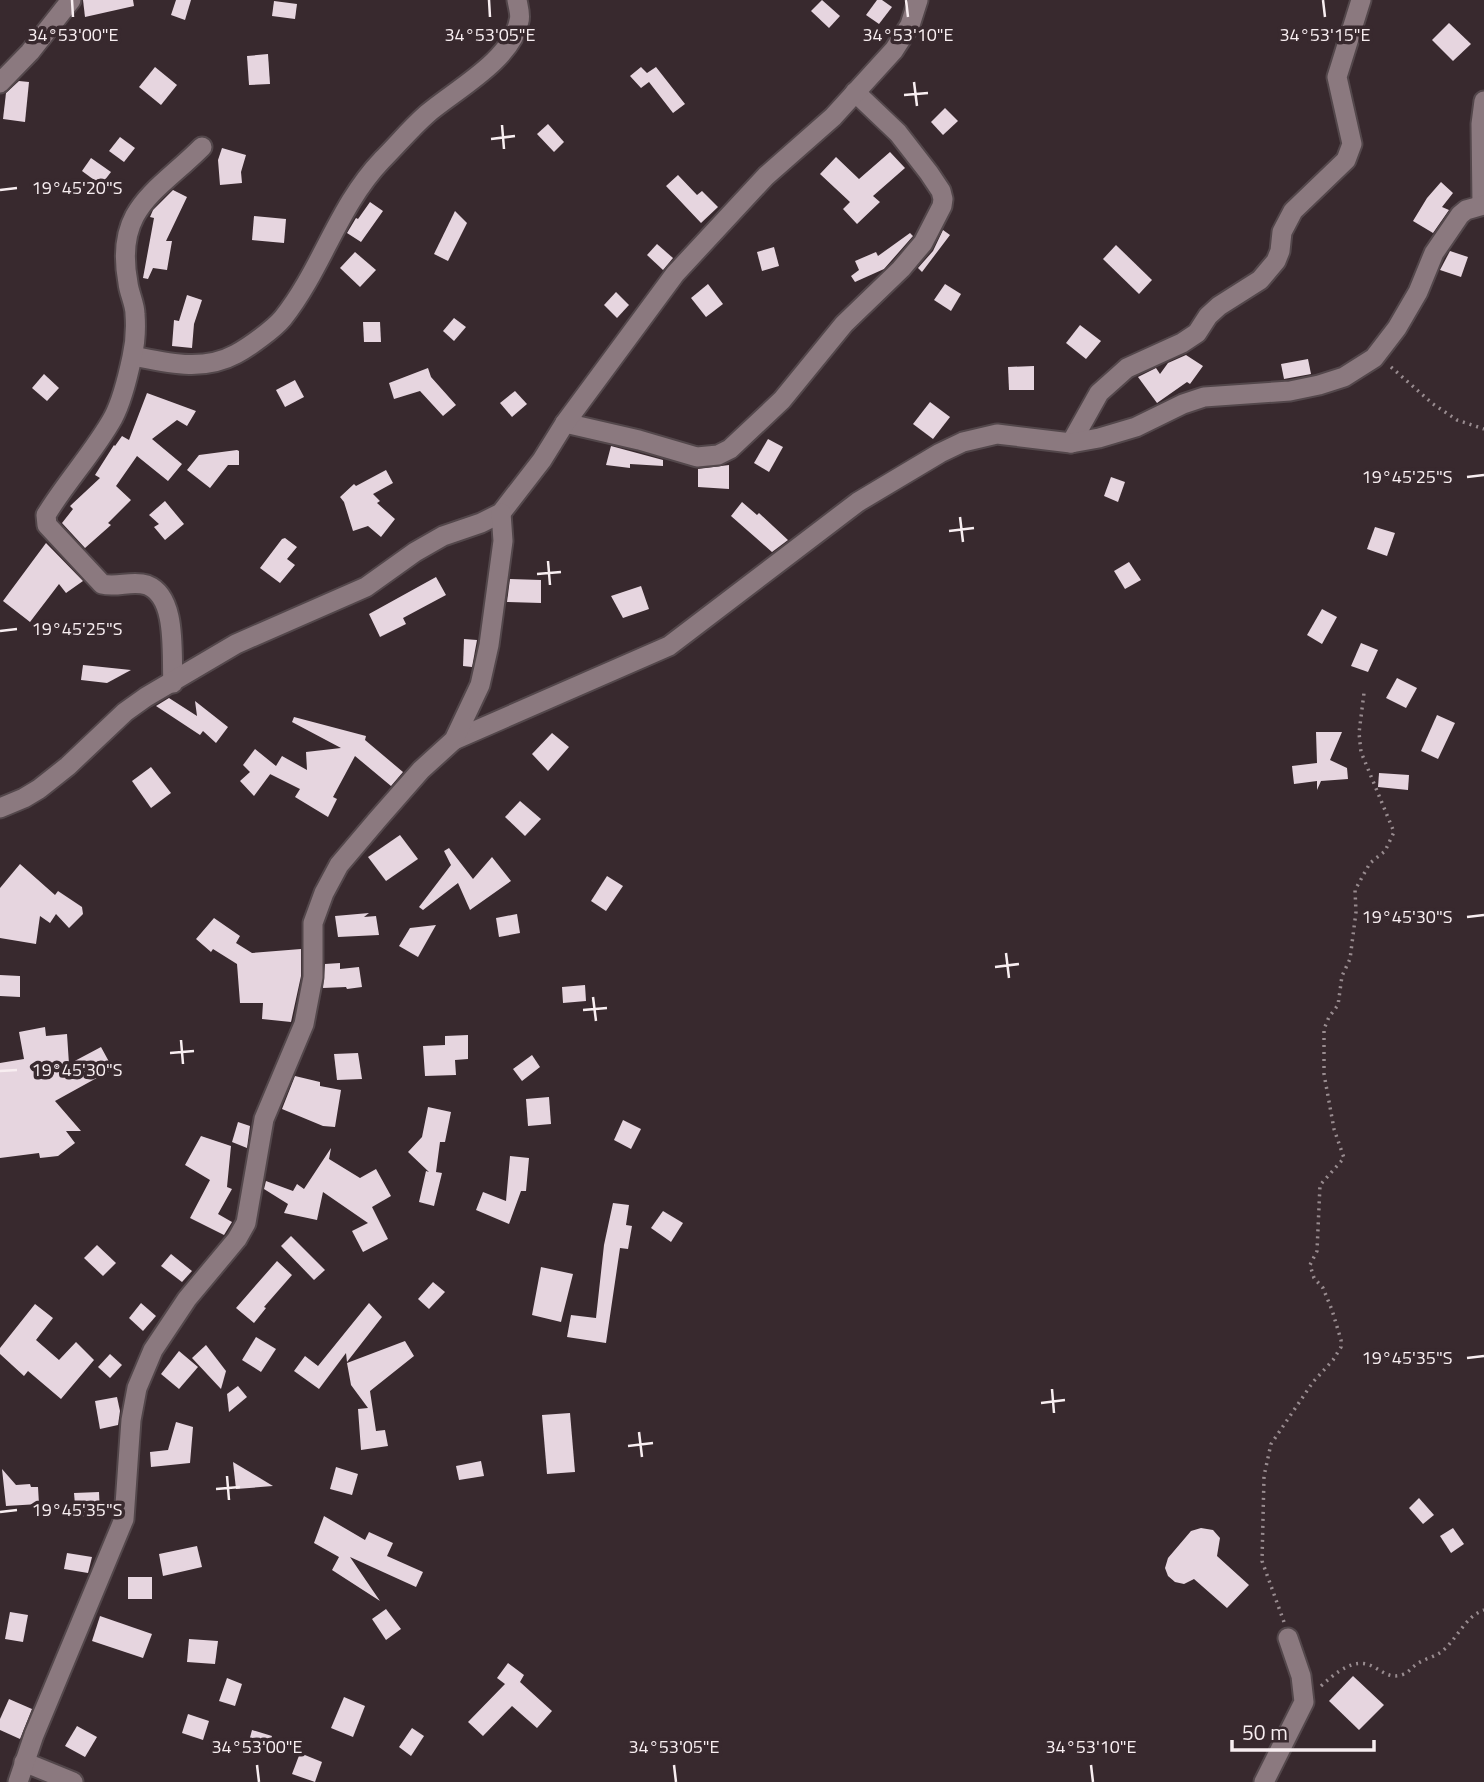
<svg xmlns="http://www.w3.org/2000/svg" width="1484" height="1782" viewBox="0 0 1484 1782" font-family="'Titillium Web',sans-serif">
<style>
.building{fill:#e6d5df}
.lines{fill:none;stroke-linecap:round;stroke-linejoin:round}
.minor-casing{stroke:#53474b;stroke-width:23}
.path{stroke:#998c90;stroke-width:3.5;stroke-dasharray:2 5;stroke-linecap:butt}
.minor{stroke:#8b797f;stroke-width:19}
.ticks{fill:none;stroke:#f8eef1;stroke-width:2.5}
.ticks-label{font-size:18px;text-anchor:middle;fill:#f8eef1;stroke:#38292e;stroke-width:7;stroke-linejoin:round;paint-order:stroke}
</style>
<rect width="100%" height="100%" fill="#38292e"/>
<g class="building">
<path d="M 83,0 L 133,0 L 134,6 L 85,17 Z"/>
<path d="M 176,0 L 191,0 L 185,20 L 171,15 Z"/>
<path d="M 822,0 L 840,16 L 829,28 L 811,11 Z"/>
<path d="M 877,0 L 882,0 L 892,7 L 879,24 L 866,15 Z"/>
<path d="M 274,1 L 297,4 L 295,19 L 272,16 Z"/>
<path d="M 1449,23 L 1471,44 L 1453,61 L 1432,40 Z"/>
<path d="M 268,54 L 270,84 L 249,85 L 247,56 Z"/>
<path d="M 155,67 L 177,85 L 161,105 L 139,87 Z"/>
<path d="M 641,67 L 647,73 L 656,67 L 685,104 L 673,113 L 649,82 L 641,88 L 630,76 Z"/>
<path d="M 19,81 L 29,82 L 25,122 L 3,119 L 6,93 Z"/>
<path d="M 945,108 L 958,121 L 943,135 L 931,122 Z"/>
<path d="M 548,124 L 564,142 L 554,152 L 537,134 Z"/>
<path d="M 120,137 L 135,148 L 124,162 L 109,151 Z"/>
<path d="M 222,148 L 246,155 L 241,172 L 242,183 L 220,185 L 218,160 Z"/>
<path d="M 890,152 L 905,168 L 873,196 L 880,202 L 857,224 L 843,209 L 850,202 L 820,174 L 836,157 L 859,179 Z"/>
<path d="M 91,158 L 111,172 L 101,185 L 82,171 Z"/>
<path d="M 678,175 L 697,195 L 702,191 L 718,207 L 701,223 L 666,186 Z"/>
<path d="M 1441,182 L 1453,193 L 1442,207 L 1449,210 L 1433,233 L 1413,221 L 1427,198 Z"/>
<path d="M 173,190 L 187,197 L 166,241 L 172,241 L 167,270 L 153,268 L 148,279 L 143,278 L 154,218 L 150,217 L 153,210 Z"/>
<path d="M 370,202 L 383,211 L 361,242 L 347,233 L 356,218 L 358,219 Z"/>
<path d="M 455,211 L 467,223 L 448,261 L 434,254 Z"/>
<path d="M 254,216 L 286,219 L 284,243 L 252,240 Z"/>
<path d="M 943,230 L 950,235 L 922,272 L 918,268 L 933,251 Z"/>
<path d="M 910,233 L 913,236 L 884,269 L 855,282 L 851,276 L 859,270 L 855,261 L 876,252 L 878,256 Z"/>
<path d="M 657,244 L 673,258 L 663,270 L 647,255 Z"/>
<path d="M 1116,245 L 1152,280 L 1139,294 L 1103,259 Z"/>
<path d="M 774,247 L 779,266 L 762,271 L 757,252 Z"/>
<path d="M 1450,251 L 1468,257 L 1461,277 L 1440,270 Z"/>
<path d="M 355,252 L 376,270 L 360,287 L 340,268 Z"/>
<path d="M 708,284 L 723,304 L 706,317 L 691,298 Z"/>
<path d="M 945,284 L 961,294 L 951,311 L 934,300 Z"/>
<path d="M 616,292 L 629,305 L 617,318 L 604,305 Z"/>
<path d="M 187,295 L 202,300 L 194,324 L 192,348 L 172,346 L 174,320 L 179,321 Z"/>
<path d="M 454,318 L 466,327 L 454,341 L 443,331 Z"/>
<path d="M 363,322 L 380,322 L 381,342 L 364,342 Z"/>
<path d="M 1080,325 L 1101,341 L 1086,359 L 1066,343 Z"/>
<path d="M 1186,355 L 1203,366 L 1190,384 L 1187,382 L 1157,403 L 1138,377 L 1156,368 L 1160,374 L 1168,363 Z"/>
<path d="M 1308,359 L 1311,374 L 1284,379 L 1281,364 Z"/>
<path d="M 1034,366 L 1034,390 L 1009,390 L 1008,367 Z"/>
<path d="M 428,368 L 431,377 L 456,405 L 443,416 L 420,391 L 394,399 L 389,383 Z"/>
<path d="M 44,374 L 59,388 L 47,401 L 32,388 Z"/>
<path d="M 295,380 L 304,397 L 285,407 L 276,390 Z"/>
<path d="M 515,391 L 527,404 L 512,417 L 500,403 Z"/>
<path d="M 147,393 L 196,411 L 187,426 L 177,420 L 152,439 L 182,464 L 168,481 L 137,456 L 116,486 L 131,500 L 108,523 L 111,525 L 85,548 L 62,523 L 73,509 L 70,506 L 100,478 L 95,475 L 114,445 L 115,446 L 122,436 L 129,440 Z"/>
<path d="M 930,402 L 950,417 L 933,439 L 913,424 Z"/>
<path d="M 768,439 L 783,447 L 769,472 L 754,463 Z"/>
<path d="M 611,446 L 663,460 L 663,466 L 630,464 L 630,468 L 606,465 Z"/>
<path d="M 237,450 L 239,451 L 239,465 L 228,465 L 210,488 L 187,470 L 199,455 Z"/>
<path d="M 729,465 L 729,489 L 698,487 L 698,469 Z"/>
<path d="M 386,470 L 393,483 L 373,494 L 380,501 L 377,503 L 395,519 L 381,537 L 368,526 L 353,531 L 344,502 L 340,497 L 354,484 L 356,486 Z"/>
<path d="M 1111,477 L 1125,482 L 1118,502 L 1104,496 Z"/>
<path d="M 165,501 L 184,524 L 165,540 L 154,527 L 159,524 L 149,515 Z"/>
<path d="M 742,502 L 757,515 L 759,513 L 788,540 L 772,552 L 731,516 Z"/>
<path d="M 1375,527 L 1395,533 L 1387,556 L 1367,549 Z"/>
<path d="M 285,538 L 297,547 L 287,559 L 295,565 L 280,583 L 260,568 L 282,539 Z"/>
<path d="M 46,543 L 83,581 L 66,593 L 59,584 L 30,622 L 3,601 Z"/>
<path d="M 1129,562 L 1141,580 L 1125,589 L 1114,571 Z"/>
<path d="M 436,577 L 446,595 L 403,618 L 406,624 L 380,637 L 369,614 Z"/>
<path d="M 510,579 L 541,580 L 541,603 L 507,602 Z"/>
<path d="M 641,586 L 649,609 L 623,618 L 611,596 Z"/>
<path d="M 1322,609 L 1337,617 L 1322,644 L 1307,635 Z"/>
<path d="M 464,639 L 477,640 L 472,667 L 463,666 Z"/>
<path d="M 1361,643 L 1378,650 L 1368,672 L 1351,666 Z"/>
<path d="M 83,665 L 131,670 L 107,683 L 81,680 Z"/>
<path d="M 1397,678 L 1417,688 L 1406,708 L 1386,698 Z"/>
<path d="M 169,698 L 197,716 L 195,701 L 228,727 L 216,743 L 203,731 L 200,735 L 156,706 Z"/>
<path d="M 1437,715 L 1455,723 L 1438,759 L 1421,751 Z"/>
<path d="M 294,717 L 366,736 L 365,740 L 403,772 L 391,786 L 355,756 L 333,797 L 337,799 L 328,817 L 295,797 L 300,789 L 270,774 L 274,769 L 254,796 L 240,781 L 250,772 L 243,765 L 255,749 L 276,766 L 282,756 L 307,770 L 306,752 L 341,748 L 292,722 Z"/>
<path d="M 1316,732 L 1342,732 L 1330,760 L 1347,768 L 1348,779 L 1321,781 L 1317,790 L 1317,781 L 1294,784 L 1292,766 L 1317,763 Z"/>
<path d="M 552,733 L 569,747 L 548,771 L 532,754 Z"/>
<path d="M 151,767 L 171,793 L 151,808 L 132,781 Z"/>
<path d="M 1379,773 L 1409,775 L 1408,790 L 1378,787 Z"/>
<path d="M 520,801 L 541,819 L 525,836 L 505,817 Z"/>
<path d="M 400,835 L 418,859 L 386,881 L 368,857 Z"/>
<path d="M 449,848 L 473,879 L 492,857 L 511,881 L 470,910 L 458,883 L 423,910 L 419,907 L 451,865 L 444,851 Z"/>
<path d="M 20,864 L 55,895 L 58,891 L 82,907 L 83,914 L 69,928 L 56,914 L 50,923 L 40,916 L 36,944 L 0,938 L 0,888 Z"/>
<path d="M 607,876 L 623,886 L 606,911 L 591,901 Z"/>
<path d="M 369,913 L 364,917 L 376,916 L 379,935 L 338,937 L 335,916 Z"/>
<path d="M 517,914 L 520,933 L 499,937 L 496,918 Z"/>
<path d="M 214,918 L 240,936 L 236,943 L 252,953 L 301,949 L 301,976 L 291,1022 L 262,1019 L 263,1003 L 240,1003 L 237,964 L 213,949 L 211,952 L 196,939 Z"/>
<path d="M 436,925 L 418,957 L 399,946 L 410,928 Z"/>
<path d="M 340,963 L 340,969 L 359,967 L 362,987 L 347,989 L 346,987 L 323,988 L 325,964 Z"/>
<path d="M 0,975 L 20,976 L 20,997 L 0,996 Z"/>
<path d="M 585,985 L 586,1001 L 563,1003 L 562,987 Z"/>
<path d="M 45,1027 L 46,1036 L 67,1034 L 69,1064 L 101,1047 L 113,1069 L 55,1101 L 81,1131 L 66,1131 L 75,1143 L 58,1156 L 40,1158 L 39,1153 L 0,1158 L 0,1063 L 24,1059 L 19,1032 Z"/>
<path d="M 468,1035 L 468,1059 L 455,1060 L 456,1075 L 425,1076 L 423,1046 L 445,1045 L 445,1036 Z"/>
<path d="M 358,1053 L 362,1079 L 337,1080 L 334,1054 Z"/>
<path d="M 532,1055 L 540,1067 L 522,1081 L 513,1069 Z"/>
<path d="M 295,1076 L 320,1082 L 320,1086 L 341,1090 L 335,1127 L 323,1126 L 282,1109 Z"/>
<path d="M 549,1097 L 551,1124 L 528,1126 L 526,1099 Z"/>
<path d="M 428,1107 L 451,1112 L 445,1142 L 440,1142 L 436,1172 L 442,1173 L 434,1206 L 419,1202 L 426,1171 L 429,1172 L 408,1152 L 422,1137 Z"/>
<path d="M 623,1120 L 641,1129 L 631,1149 L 614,1140 Z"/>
<path d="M 238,1122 L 250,1126 L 247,1148 L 232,1142 Z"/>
<path d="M 201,1136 L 231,1146 L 227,1187 L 232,1189 L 218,1214 L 232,1222 L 224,1235 L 190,1218 L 210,1180 L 185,1165 Z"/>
<path d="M 331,1148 L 329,1159 L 360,1178 L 376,1169 L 391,1196 L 372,1207 L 388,1239 L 363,1252 L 352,1231 L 368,1223 L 323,1192 L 317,1220 L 284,1213 L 288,1204 L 264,1189 L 266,1181 L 293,1191 L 297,1184 L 304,1189 Z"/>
<path d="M 510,1156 L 529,1158 L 526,1191 L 521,1191 L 509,1224 L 476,1210 L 483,1192 L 506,1201 Z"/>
<path d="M 613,1203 L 629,1205 L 626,1225 L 632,1226 L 628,1249 L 620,1248 L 606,1343 L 567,1337 L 571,1315 L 596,1318 L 604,1245 Z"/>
<path d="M 663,1211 L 683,1223 L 671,1242 L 651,1228 Z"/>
<path d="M 291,1236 L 325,1270 L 314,1280 L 281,1246 Z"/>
<path d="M 97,1245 L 116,1263 L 103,1276 L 84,1258 Z"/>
<path d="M 171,1254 L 192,1271 L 182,1282 L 161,1266 Z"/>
<path d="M 277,1261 L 292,1275 L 264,1307 L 266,1308 L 254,1323 L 236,1308 Z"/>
<path d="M 541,1267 L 573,1274 L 561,1322 L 532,1315 Z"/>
<path d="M 433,1282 L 445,1292 L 429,1309 L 418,1299 Z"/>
<path d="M 141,1303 L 156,1316 L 143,1331 L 129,1318 Z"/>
<path d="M 369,1303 L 382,1317 L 347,1362 L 346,1353 L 319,1389 L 294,1371 L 305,1356 L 318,1366 Z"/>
<path d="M 35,1304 L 53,1318 L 36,1340 L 59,1360 L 76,1342 L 94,1360 L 61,1399 L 28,1371 L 24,1376 L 0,1354 L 0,1348 Z"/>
<path d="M 256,1337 L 276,1349 L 261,1372 L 242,1360 Z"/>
<path d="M 405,1341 L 414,1356 L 370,1391 L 376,1431 L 385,1430 L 388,1446 L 361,1450 L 358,1409 L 368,1408 L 351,1385 L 347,1363 Z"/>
<path d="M 206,1345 L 226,1371 L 221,1389 L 192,1358 Z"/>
<path d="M 179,1351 L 198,1367 L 179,1389 L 161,1374 Z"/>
<path d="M 110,1354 L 122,1365 L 110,1378 L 98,1367 Z"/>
<path d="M 238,1386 L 247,1397 L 229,1412 L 227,1394 Z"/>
<path d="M 117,1397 L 120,1411 L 118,1425 L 100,1429 L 95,1401 Z"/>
<path d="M 570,1413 L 575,1472 L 547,1474 L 542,1415 Z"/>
<path d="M 176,1422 L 193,1427 L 190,1463 L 151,1467 L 150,1452 L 168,1450 Z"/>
<path d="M 481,1461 L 484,1476 L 459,1480 L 456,1466 Z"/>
<path d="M 233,1462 L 273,1486 L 236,1489 Z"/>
<path d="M 336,1467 L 358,1474 L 352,1495 L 330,1489 Z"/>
<path d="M 2,1469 L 16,1485 L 30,1484 L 31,1487 L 38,1487 L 39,1504 L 6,1506 Z"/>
<path d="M 99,1492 L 100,1515 L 76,1517 L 74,1493 Z"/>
<path d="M 1419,1498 L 1434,1515 L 1423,1524 L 1409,1508 Z"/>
<path d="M 324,1516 L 365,1540 L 369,1532 L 393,1543 L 387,1556 L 423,1572 L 416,1587 L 350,1557 L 380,1601 L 332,1570 L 339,1557 L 314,1543 Z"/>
<path d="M 1201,1528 L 1213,1530 L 1220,1538 L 1217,1556 L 1249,1585 L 1227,1608 L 1194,1579 L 1184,1584 L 1175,1582 L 1168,1576 L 1165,1568 L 1168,1558 L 1191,1531 Z"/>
<path d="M 1453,1528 L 1464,1544 L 1451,1553 L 1440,1536 Z"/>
<path d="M 197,1546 L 202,1567 L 163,1576 L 159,1554 Z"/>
<path d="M 67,1553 L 92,1557 L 88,1573 L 64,1569 Z"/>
<rect x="128" y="1577" width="24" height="22"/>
<path d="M 386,1609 L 401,1629 L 386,1640 L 372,1619 Z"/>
<path d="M 10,1612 L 28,1615 L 23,1642 L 5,1639 Z"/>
<path d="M 100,1616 L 152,1634 L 143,1658 L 92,1641 Z"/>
<path d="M 189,1639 L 218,1641 L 215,1664 L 187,1662 Z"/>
<path d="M 508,1663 L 524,1675 L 520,1682 L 552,1711 L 537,1728 L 512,1706 L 483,1736 L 468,1722 L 505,1684 L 497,1678 Z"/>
<path d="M 1353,1676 L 1384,1705 L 1359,1730 L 1329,1701 Z"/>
<path d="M 227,1678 L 242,1684 L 235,1706 L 219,1701 Z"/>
<path d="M 344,1697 L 365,1706 L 353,1737 L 331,1728 Z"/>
<path d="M 9,1699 L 32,1709 L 20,1739 L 0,1730 L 0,1719 Z"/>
<path d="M 188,1714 L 209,1721 L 203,1740 L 182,1733 Z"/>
<path d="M 77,1726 L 97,1737 L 85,1757 L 65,1746 Z"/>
<path d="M 412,1728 L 424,1736 L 411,1756 L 399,1747 Z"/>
<path d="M 252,1730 L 272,1736 L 267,1751 L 248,1745 Z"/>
<path d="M 300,1753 L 322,1762 L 315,1782 L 292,1774 Z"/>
</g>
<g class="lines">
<defs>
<g id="minor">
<path d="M 0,83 L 30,52 L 71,0"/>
<path d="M 1482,205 L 1481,124 L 1484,101"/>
<path d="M 133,356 C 168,363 203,372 236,354 C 249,347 274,329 283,318 C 322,269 338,206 382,160 C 397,145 411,128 427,114 C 455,90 512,60 519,21 C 521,15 518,6 517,0"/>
<path d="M 565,423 L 639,440 L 697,457 L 718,455 L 730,449 L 782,400 L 844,324 L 901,269 L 923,243 L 942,206 L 943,199 L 941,191 L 929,173 L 898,133 L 855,92"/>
<path d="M 1071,443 L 1099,393 L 1127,368 L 1182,343 L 1197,333 L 1208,316 L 1219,306 L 1260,280 L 1276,261 L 1280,251 L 1282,232 L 1293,211 L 1346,160 L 1352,144 L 1337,77 L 1361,0"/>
<path d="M 173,683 C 171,655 178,597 147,585 C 132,580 117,588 102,584 L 47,525 L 46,515 C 66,482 94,452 113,418 C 122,401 128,376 132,357 C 135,344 136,327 135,314 C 135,304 129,293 128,283 C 114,208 156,193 202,147"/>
<path d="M 454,740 L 669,646 L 858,502 L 940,453 L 963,442 L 997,434 L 1071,443 L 1099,438 L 1136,427 L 1183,404 L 1204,397 L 1290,391 L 1319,385 L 1344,377 L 1374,358 L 1397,328 L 1418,292 L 1434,253 L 1460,215 L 1466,210 L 1484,205"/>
<path d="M 0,808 L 24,798 L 39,789 L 68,766 L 125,712 L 146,697 L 236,644 L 366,587 L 415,552 L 443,536 L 481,523 L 501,513 L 542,460 L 565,423 L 675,274 L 766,176 L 833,117 L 894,50 L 910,25 L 918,0"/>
<path d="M 24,1762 L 73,1782"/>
<path d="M 18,1782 L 34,1735 L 124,1519 L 131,1420 L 137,1388 L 153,1350 L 187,1299 L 237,1239 L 246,1223 L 264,1119 L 304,1024 L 313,977 L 313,923 L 324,893 L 339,865 L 378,819 L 421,770 L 454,740 L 480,685 L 489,645 L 503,541 L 501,513"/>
<path d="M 1264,1782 L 1304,1702 L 1301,1676 L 1288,1638"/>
</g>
</defs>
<use href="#minor" class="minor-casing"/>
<g class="path">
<path d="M 1391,367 L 1433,404 L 1457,420 L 1484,429"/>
<path d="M 1284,1622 L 1262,1561 L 1264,1476 L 1271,1444 L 1313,1382 L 1333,1360 L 1341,1347 L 1341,1340 L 1332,1310 L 1323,1288 L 1314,1278 L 1310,1265 L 1317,1251 L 1320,1185 L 1344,1158 L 1334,1129 L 1324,1074 L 1324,1029 L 1329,1017 L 1338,1005 L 1342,976 L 1350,959 L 1356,912 L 1355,890 L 1370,863 L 1385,851 L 1394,832 L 1361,752 L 1359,733 L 1364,693"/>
<path d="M 1321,1686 C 1374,1636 1375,1686 1404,1674 C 1409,1672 1412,1667 1417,1664 C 1424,1659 1434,1657 1441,1652 C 1457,1640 1465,1616 1484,1610"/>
</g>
<use href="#minor" class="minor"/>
</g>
<path class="ticks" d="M 72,0 L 73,17M 489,0 L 490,17M 906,0 L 908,17M 1323,0 L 1325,17M 914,82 L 917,106M 904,95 L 928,93M 502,125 L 504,149M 491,139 L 515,136M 0,190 L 17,188M 1467,477 L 1484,475M 960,517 L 963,542M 949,531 L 974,528M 548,561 L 550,585M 537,574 L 561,572M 0,631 L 17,629M 1467,917 L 1484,915M 1006,953 L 1009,978M 995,967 L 1019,964M 593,997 L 596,1021M 583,1010 L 607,1008M 181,1040 L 183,1064M 170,1053 L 194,1051M 0,1071 L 17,1070M 1467,1358 L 1484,1356M 1052,1389 L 1054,1413M 1041,1403 L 1065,1400M 639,1432 L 642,1457M 628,1446 L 653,1443M 227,1476 L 229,1500M 216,1489 L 240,1487M 0,1512 L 17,1510M 257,1765 L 259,1782M 674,1765 L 676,1782M 1091,1765 L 1093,1782"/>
<g class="ticks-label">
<text x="73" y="41">34°53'00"E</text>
<text x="490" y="41">34°53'05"E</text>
<text x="908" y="41">34°53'10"E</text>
<text x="1325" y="41">34°53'15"E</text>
<text x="77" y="194">19°45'20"S</text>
<text x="1407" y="483">19°45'25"S</text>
<text x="77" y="635">19°45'25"S</text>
<text x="1407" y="923">19°45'30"S</text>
<text x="77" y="1076">19°45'30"S</text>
<text x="1407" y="1364">19°45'35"S</text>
<text x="77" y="1516">19°45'35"S</text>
<text x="257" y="1753">34°53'00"E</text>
<text x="674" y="1753">34°53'05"E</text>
<text x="1091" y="1753">34°53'10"E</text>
</g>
<path d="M1232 1740v10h142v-10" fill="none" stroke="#f8eef1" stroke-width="3.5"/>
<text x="1242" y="1740" font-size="21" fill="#f8eef1" stroke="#38292e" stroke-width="5" paint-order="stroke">50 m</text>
</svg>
